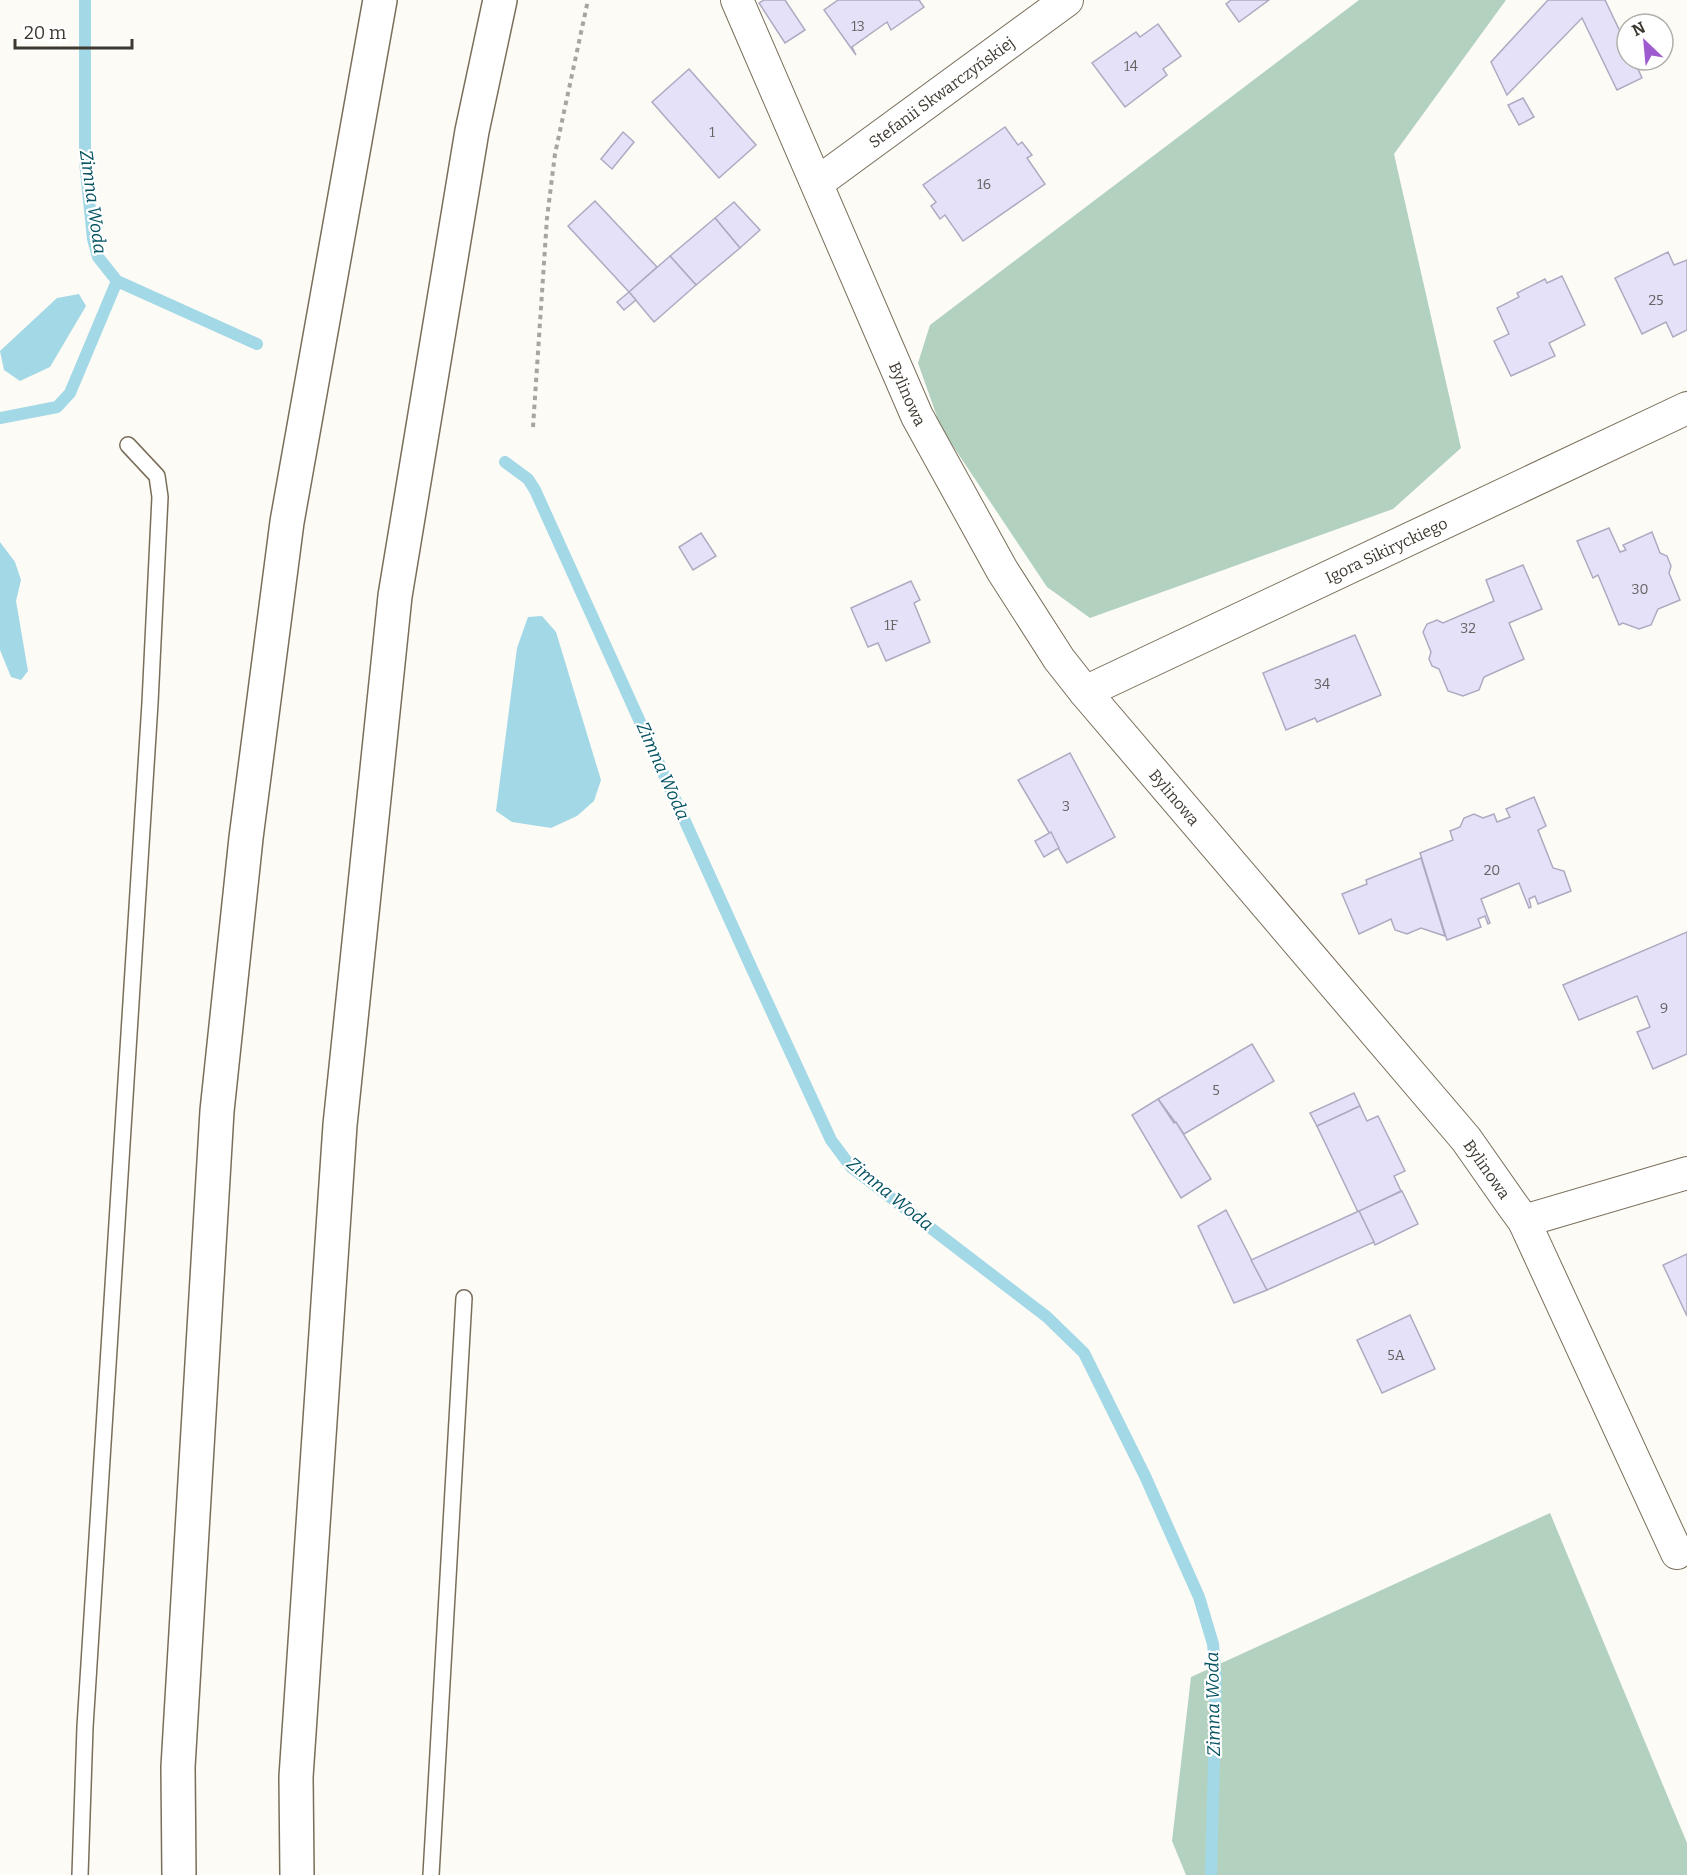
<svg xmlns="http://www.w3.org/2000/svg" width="1687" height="1875" viewBox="0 0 1687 1875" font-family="Bitter,serif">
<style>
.green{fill:#b2d1bf}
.water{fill:#a3d8e6}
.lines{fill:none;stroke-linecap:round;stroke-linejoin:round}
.stream{stroke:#a3d8e6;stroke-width:12}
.building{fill:#e5e1f9;stroke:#aeaac1;stroke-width:1.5}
.lane-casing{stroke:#796e5a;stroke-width:18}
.street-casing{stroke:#796e5a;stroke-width:34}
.highway-casing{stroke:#796e5a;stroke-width:36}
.path{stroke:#a9a59e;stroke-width:4;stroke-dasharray:4.5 4.5;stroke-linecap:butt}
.lane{stroke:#fff;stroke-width:15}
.street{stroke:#fff;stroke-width:32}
.highway{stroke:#fff;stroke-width:33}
.labels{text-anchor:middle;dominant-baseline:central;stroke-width:4.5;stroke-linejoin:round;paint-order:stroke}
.number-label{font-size:14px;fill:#686362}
.street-label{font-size:16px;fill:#3e3930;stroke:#fff}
.water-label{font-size:18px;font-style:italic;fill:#065362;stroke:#fff}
</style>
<rect width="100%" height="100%" fill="#fdfbf6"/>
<g class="green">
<path d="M 1359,0 L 1506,0 L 1394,154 L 1461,448 L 1393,509 L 1090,618 L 1047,587 L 941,428 L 918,363 L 930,325 Z"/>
<path d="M 1550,1513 L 1687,1843 L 1687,1875 L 1186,1875 L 1172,1841 L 1191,1677 Z"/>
</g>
<g class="water">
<path d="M 79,294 L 86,306 L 50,367 L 20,381 L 4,370 L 0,351 L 57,298 Z"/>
<path d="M 0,542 L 15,562 L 21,580 L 16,601 L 28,671 L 21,680 L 11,677 L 0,650 Z"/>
<path d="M 542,616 L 556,632 L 601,780 L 594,801 L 577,816 L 551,828 L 512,822 L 496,811 L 517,648 L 528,617 Z"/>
</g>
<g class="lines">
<g class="stream">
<path d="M 85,0 L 85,162 L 93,239 L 98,257 L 117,281 L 257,344"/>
<path d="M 0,418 L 57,407 L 70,393 L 117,281"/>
<path d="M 505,462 L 528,479 L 535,490 L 752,969 L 831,1140 L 851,1167 L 1047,1317 L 1084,1353 L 1145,1476 L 1199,1597 L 1213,1644 L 1216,1678 L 1211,1875"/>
</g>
</g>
<g class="building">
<path d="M 764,0 L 785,0 L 805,30 L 785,43 L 759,3 Z"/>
<path d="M 838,0 L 919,0 L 924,7 L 891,30 L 887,22 L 852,47 L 856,55 L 824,10 Z"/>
<path d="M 1231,0 L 1269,0 L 1239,22 L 1226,4 Z"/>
<path d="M 1548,0 L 1605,0 L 1627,46 L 1627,60 L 1634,60 L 1642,78 L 1617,90 L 1582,18 L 1507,95 L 1491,62 Z"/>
<path d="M 1158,24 L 1181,56 L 1163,69 L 1167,75 L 1125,107 L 1092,63 L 1136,32 L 1140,37 Z"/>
<path d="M 689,69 L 756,145 L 719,178 L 652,102 Z"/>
<path d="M 1523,98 L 1534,117 L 1519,125 L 1508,105 Z"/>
<path d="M 1005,127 L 1018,145 L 1022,142 L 1032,155 L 1027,158 L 1045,184 L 963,241 L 945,215 L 940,219 L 931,206 L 936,202 L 923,185 Z"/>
<path d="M 623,132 L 634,142 L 612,169 L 601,159 Z"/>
<path d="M 595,201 L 657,267 L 629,292 L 568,226 Z"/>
<path d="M 734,202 L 760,230 L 740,248 L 715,218 Z"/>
<path d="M 715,218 L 740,248 L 696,285 L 670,256 Z"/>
<path d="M 1668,252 L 1674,265 L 1687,260 L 1687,330 L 1673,337 L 1666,322 L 1642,334 L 1615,278 Z"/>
<path d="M 670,256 L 696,285 L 654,322 L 629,292 Z"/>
<path d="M 1562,276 L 1585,325 L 1549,343 L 1555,356 L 1511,376 L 1494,341 L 1509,334 L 1497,308 L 1519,297 L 1517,293 L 1545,279 L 1547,283 Z"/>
<path d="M 629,292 L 636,300 L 624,310 L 617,302 Z"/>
<path d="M 1609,528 L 1620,552 L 1626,550 L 1623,545 L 1652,532 L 1660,553 L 1667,556 L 1671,566 L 1669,573 L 1680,600 L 1658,609 L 1651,625 L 1639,629 L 1623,623 L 1619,625 L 1598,575 L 1593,578 L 1577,541 Z"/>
<path d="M 701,533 L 716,556 L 693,570 L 679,547 Z"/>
<path d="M 1523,565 L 1542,609 L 1509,623 L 1524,659 L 1484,677 L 1479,690 L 1463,696 L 1448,691 L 1439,669 L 1432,666 L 1429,659 L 1431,652 L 1423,632 L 1427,624 L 1437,620 L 1443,623 L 1494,601 L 1486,580 Z"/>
<path d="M 911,581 L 920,600 L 914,603 L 930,642 L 886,661 L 878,643 L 868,647 L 851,608 Z"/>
<path d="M 1355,635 L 1381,695 L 1317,722 L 1315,718 L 1286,730 L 1263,673 Z"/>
<path d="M 1070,753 L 1115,837 L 1067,863 L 1018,780 Z"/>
<path d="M 1534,797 L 1546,826 L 1538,830 L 1553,868 L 1564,871 L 1571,891 L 1538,904 L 1535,896 L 1529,899 L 1531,907 L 1529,908 L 1519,883 L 1481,899 L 1490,923 L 1488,924 L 1485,916 L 1478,919 L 1481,927 L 1447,940 L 1420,853 L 1453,840 L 1450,831 L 1460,827 L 1464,818 L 1474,814 L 1483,818 L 1494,814 L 1497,822 L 1510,817 L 1506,809 Z"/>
<path d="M 1051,832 L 1059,848 L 1044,857 L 1035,841 Z"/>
<path d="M 1421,858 L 1445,936 L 1421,928 L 1407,934 L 1395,930 L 1391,919 L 1359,934 L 1342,894 L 1367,884 L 1366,880 Z"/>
<path d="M 1687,932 L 1687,1054 L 1653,1069 L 1637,1032 L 1650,1027 L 1637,996 L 1579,1020 L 1563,985 Z"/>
<path d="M 1252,1044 L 1274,1081 L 1184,1134 L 1158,1099 Z"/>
<path d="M 1354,1093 L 1360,1106 L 1317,1126 L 1310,1113 Z"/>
<path d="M 1158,1099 L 1174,1123 L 1176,1122 L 1211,1179 L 1181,1198 L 1132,1115 Z"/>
<path d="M 1360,1106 L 1367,1121 L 1378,1116 L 1405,1171 L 1394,1176 L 1401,1191 L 1358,1212 L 1317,1126 Z"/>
<path d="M 1402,1191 L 1418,1224 L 1375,1245 L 1359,1211 Z"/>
<path d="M 1226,1210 L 1267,1290 L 1234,1303 L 1198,1226 Z"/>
<path d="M 1359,1211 L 1374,1242 L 1267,1290 L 1251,1260 Z"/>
<path d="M 1687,1254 L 1687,1316 L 1663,1265 Z"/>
<path d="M 1410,1315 L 1435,1369 L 1382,1393 L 1357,1340 Z"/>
</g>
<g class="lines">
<defs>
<g id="lane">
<path d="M 80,1875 L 85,1727 L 150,703 L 160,497 L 157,476 L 128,445"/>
<path d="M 431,1875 L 464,1298"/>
</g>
<g id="street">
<path id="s1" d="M 737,0 L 917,416 L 1002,570 L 1059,659 L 1085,692 L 1466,1139 L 1513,1206 L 1524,1221 L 1677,1553"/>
<path id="s2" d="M 817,183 L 1067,0"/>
<path id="s3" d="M 1085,692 L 1687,408"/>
<path d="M 1524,1221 L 1687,1173"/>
</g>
<g id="highway">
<path d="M 179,1875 L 178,1767 L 217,1111 L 246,838 L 287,522 L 380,0"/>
<path d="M 297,1875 L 296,1777 L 340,1125 L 395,596 L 472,131 L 500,0"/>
</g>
</defs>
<use href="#lane" class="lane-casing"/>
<use href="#street" class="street-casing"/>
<use href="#highway" class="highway-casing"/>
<path class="path" d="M 533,427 L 547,218 L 555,154 L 588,0"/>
<use href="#lane" class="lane"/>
<use href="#street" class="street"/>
<use href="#highway" class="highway"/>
</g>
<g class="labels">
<g class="number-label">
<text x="858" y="26">13</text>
<text x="1131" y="66">14</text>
<text x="712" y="132">1</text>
<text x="984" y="184">16</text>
<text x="1656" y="300">25</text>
<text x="1640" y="589">30</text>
<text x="891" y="625">1F</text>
<text x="1468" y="628">32</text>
<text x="1322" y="684">34</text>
<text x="1066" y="806">3</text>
<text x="1492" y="870">20</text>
<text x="1664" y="1008">9</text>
<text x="1216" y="1090">5</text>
<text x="1396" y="1355">5A</text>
</g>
<g class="street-label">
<text stroke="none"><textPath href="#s2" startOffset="154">Stefanii Skwarczyńskiej</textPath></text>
<text stroke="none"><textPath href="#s1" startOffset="429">Bylinowa</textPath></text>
<text stroke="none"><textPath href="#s3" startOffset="333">Igora Sikiryckiego</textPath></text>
<text stroke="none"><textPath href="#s1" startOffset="915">Bylinowa</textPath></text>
<text stroke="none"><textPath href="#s1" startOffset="1401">Bylinowa</textPath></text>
</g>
<g class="water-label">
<text transform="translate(93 202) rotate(82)">Zimna Woda</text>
<text transform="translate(663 771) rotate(66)">Zimna Woda</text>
<text transform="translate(890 1194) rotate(39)">Zimna Woda</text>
<text transform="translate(1213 1704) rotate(-91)">Zimna Woda</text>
</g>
</g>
<g transform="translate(1645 42) rotate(334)"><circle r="28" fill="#ffffff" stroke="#b2b0ac" stroke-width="1.5"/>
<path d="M0-4.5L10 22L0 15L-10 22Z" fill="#9e5acf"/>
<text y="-9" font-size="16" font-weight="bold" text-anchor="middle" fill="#3e3930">N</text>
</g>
<path d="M15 39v9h117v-9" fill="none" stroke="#3e3930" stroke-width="3"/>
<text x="24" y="39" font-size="18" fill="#3e3930" stroke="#ffffff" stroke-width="4.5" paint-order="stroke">20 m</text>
</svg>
